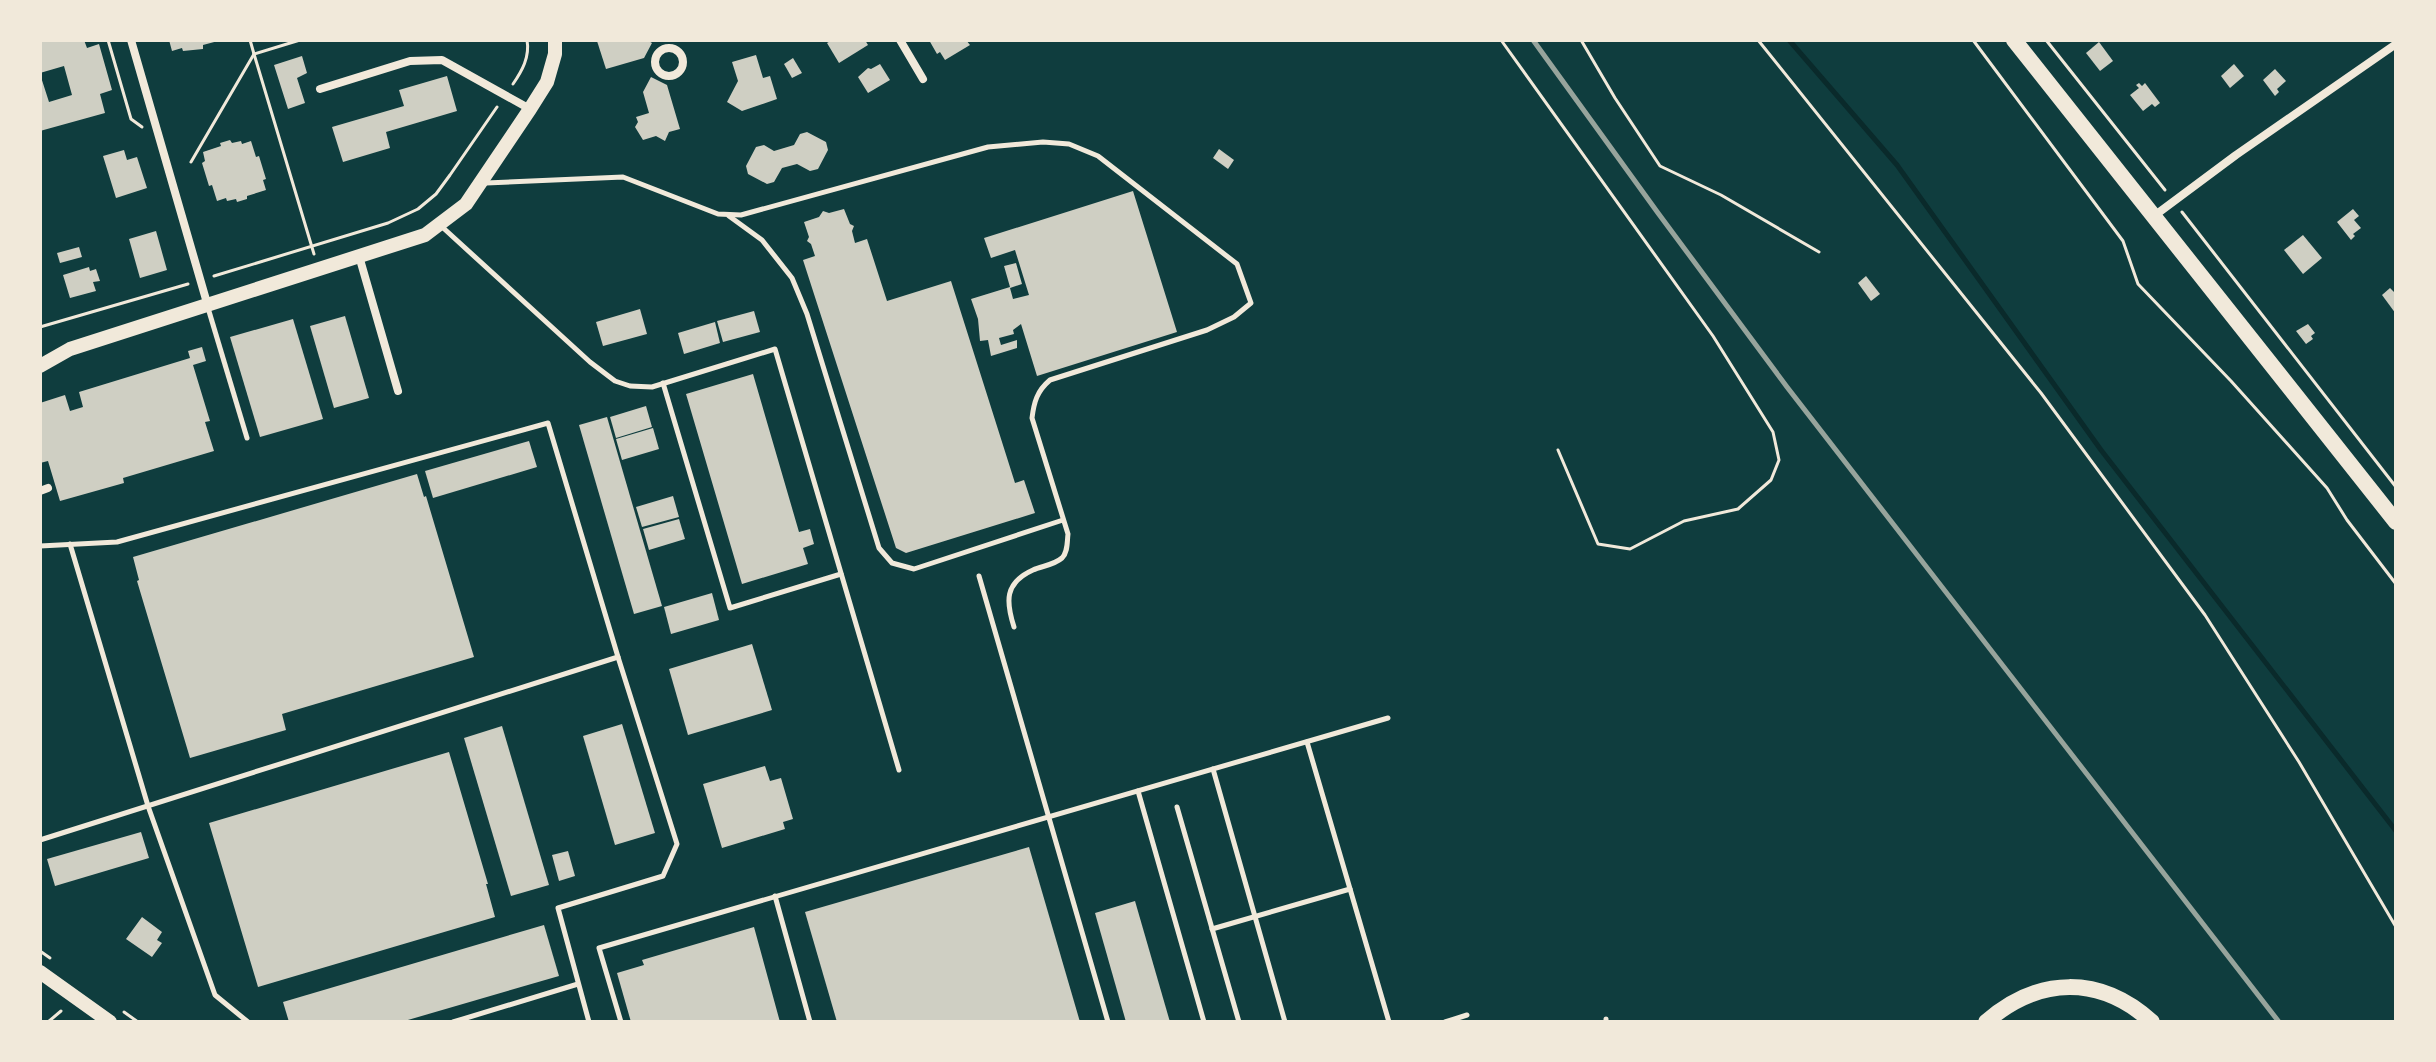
<svg xmlns="http://www.w3.org/2000/svg" width="2436" height="1062" viewBox="0 0 2436 1062" font-family="Figtree,sans-serif">
<style>
.lines{fill:none;stroke-linecap:round;stroke-linejoin:round}
.stream{stroke:#0a2a2b;stroke-width:5}
.building{fill:#cfcfc3}
.path{stroke:#f1e9da;stroke-width:3}
.service{stroke:#f1e9da;stroke-width:5}
.minor{stroke:#f1e9da;stroke-width:8}
.tertiary{stroke:#f1e9da;stroke-width:14}
.secondary{stroke:#f1e9da;stroke-width:16}
.rail{stroke:#97a49c;stroke-width:5}
</style>
<rect width="100%" height="100%" fill="#0f3d3e"/>
<g class="lines">
<path class="stream" d="M 1789,40 L 1897,165 L 2101,450 L 2396,831"/>
</g>
<g class="building">
<path d="M 47,40 L 84,40 L 87,48 L 99,44 L 112,90 L 100,94 L 105,113 L 40,131 L 40,74 L 49,102 L 72,95 L 64,66 L 40,73 L 40,42 Z"/>
<path d="M 169,40 L 218,40 L 218,41 L 203,45 L 203,49 L 183,51 L 182,48 L 172,51 Z"/>
<path d="M 601,40 L 647,40 L 652,43 L 644,58 L 606,69 L 597,41 Z"/>
<path d="M 832,40 L 865,40 L 868,45 L 839,63 L 827,43 Z"/>
<path d="M 929,40 L 966,40 L 970,45 L 945,60 L 940,52 L 937,54 Z"/>
<path d="M 2099,42 L 2113,61 L 2100,71 L 2086,53 Z"/>
<path d="M 756,55 L 763,78 L 770,76 L 777,99 L 742,111 L 727,102 L 738,81 L 732,62 Z"/>
<path d="M 302,56 L 307,73 L 297,78 L 305,103 L 288,109 L 274,65 Z"/>
<path d="M 793,58 L 802,73 L 792,78 L 784,64 Z"/>
<path d="M 880,64 L 890,80 L 868,93 L 858,77 L 868,68 L 871,69 Z"/>
<path d="M 2234,64 L 2244,76 L 2230,88 L 2221,76 Z"/>
<path d="M 2275,69 L 2286,81 L 2277,89 L 2279,92 L 2275,96 L 2263,80 Z"/>
<path d="M 447,76 L 457,111 L 386,132 L 390,148 L 343,162 L 332,127 L 404,106 L 399,90 Z"/>
<path d="M 651,77 L 667,85 L 680,129 L 669,132 L 665,141 L 656,136 L 643,140 L 635,127 L 638,122 L 636,117 L 649,113 L 643,92 Z"/>
<path d="M 2139,83 L 2142,86 L 2145,83 L 2160,103 L 2155,107 L 2152,104 L 2143,111 L 2130,95 L 2139,88 L 2136,85 Z"/>
<path d="M 807,132 L 826,142 L 828,150 L 818,169 L 810,171 L 797,164 L 782,168 L 774,182 L 767,184 L 748,174 L 746,166 L 756,147 L 764,145 L 774,151 L 794,145 L 800,134 Z"/>
<path d="M 230,140 L 232,143 L 241,141 L 242,144 L 251,141 L 256,157 L 259,156 L 266,179 L 263,180 L 266,190 L 247,196 L 247,199 L 237,202 L 236,199 L 227,201 L 226,198 L 217,201 L 212,185 L 209,186 L 202,163 L 205,161 L 203,152 L 221,146 L 220,143 Z"/>
<path d="M 1219,149 L 1234,160 L 1228,169 L 1213,158 Z"/>
<path d="M 124,150 L 127,160 L 137,157 L 147,188 L 116,198 L 103,156 Z"/>
<path d="M 1133,191 L 1177,332 L 1037,376 L 1021,324 L 1013,330 L 1014,334 L 999,338 L 1001,345 L 1017,340 L 1017,348 L 991,356 L 988,340 L 980,341 L 978,319 L 971,299 L 1010,287 L 1004,266 L 1016,263 L 1022,284 L 1010,288 L 1013,299 L 1029,295 L 1015,250 L 991,258 L 984,238 Z"/>
<path d="M 844,209 L 850,224 L 854,226 L 852,231 L 855,243 L 867,239 L 887,301 L 951,281 L 1015,483 L 1024,480 L 1035,513 L 906,553 L 896,548 L 803,260 L 815,256 L 811,244 L 807,241 L 809,237 L 804,222 L 819,217 L 823,211 L 829,213 Z"/>
<path d="M 2353,209 L 2359,216 L 2354,220 L 2361,228 L 2353,234 L 2355,236 L 2351,240 L 2337,222 Z"/>
<path d="M 156,231 L 167,270 L 140,278 L 129,239 Z"/>
<path d="M 2303,235 L 2322,258 L 2303,274 L 2284,250 Z"/>
<path d="M 79,247 L 82,257 L 60,263 L 57,253 Z"/>
<path d="M 89,267 L 90,271 L 96,269 L 100,281 L 93,282 L 96,291 L 70,298 L 63,275 Z"/>
<path d="M 1866,276 L 1880,294 L 1871,301 L 1858,283 Z"/>
<path d="M 2390,288 L 2396,294 L 2396,314 L 2382,295 Z"/>
<path d="M 640,309 L 647,334 L 603,346 L 596,322 Z"/>
<path d="M 754,311 L 760,332 L 723,342 L 717,321 Z"/>
<path d="M 345,316 L 369,398 L 334,408 L 310,326 Z"/>
<path d="M 293,319 L 323,419 L 260,437 L 230,337 Z"/>
<path d="M 715,322 L 720,343 L 684,354 L 678,333 Z"/>
<path d="M 2308,324 L 2315,333 L 2311,336 L 2313,339 L 2306,344 L 2296,331 Z"/>
<path d="M 202,347 L 206,361 L 193,365 L 210,421 L 205,422 L 214,451 L 123,478 L 124,483 L 60,501 L 48,461 L 40,463 L 40,403 L 65,395 L 70,411 L 83,407 L 79,392 L 190,358 L 188,351 Z"/>
<path d="M 753,374 L 799,532 L 810,529 L 814,544 L 803,548 L 808,564 L 742,584 L 686,394 Z"/>
<path d="M 646,406 L 652,427 L 616,438 L 610,417 Z"/>
<path d="M 607,417 L 662,606 L 634,614 L 579,425 Z"/>
<path d="M 653,428 L 659,449 L 622,460 L 616,439 Z"/>
<path d="M 529,441 L 537,467 L 433,498 L 425,471 Z"/>
<path d="M 417,474 L 424,497 L 426,496 L 474,657 L 282,714 L 286,730 L 190,758 L 137,581 L 139,580 L 133,557 Z"/>
<path d="M 673,496 L 679,517 L 642,527 L 636,507 Z"/>
<path d="M 679,519 L 685,539 L 649,550 L 643,529 Z"/>
<path d="M 712,593 L 719,620 L 671,634 L 664,607 Z"/>
<path d="M 752,644 L 772,710 L 688,735 L 669,669 Z"/>
<path d="M 622,724 L 655,833 L 615,845 L 583,736 Z"/>
<path d="M 502,726 L 549,885 L 511,896 L 464,738 Z"/>
<path d="M 449,752 L 488,884 L 486,884 L 495,917 L 258,987 L 209,823 Z"/>
<path d="M 765,766 L 770,781 L 781,778 L 793,819 L 783,822 L 785,829 L 722,848 L 703,784 Z"/>
<path d="M 141,832 L 149,858 L 55,886 L 47,859 Z"/>
<path d="M 1029,847 L 1080,1022 L 837,1022 L 805,912 Z"/>
<path d="M 568,851 L 575,876 L 559,881 L 552,855 Z"/>
<path d="M 1135,901 L 1170,1022 L 1126,1022 L 1095,913 Z"/>
<path d="M 142,917 L 162,932 L 157,940 L 162,943 L 152,957 L 126,939 Z"/>
<path d="M 544,925 L 559,976 L 401,1022 L 289,1022 L 283,1002 Z"/>
<path d="M 754,927 L 780,1022 L 631,1022 L 617,973 L 644,965 L 642,960 Z"/>
</g>
<g class="lines">
<g class="path">
<path d="M 108,40 L 131,119 L 142,127"/>
<path d="M 250,40 L 254,54 L 300,40"/>
<path d="M 1501,40 L 1713,336 L 1773,432 L 1779,460 L 1771,480 L 1738,509 L 1684,521 L 1630,549 L 1598,544 L 1558,450"/>
<path d="M 1581,40 L 1615,98 L 1660,166 L 1721,195 L 1819,252"/>
<path d="M 1758,40 L 2041,393 L 2205,615 L 2299,762 L 2396,927"/>
<path d="M 1973,40 L 2123,241 L 2138,284 L 2231,381 L 2327,488 L 2347,520 L 2396,584"/>
<path d="M 2046,40 L 2165,190"/>
<path d="M 254,54 L 314,254"/>
<path d="M 513,84 C 522,71 530,57 527,40"/>
<path d="M 191,162 L 254,54"/>
<path d="M 2182,212 L 2396,487"/>
<path d="M 214,276 L 388,223 L 418,209 L 436,194 L 450,175 L 497,107"/>
<path d="M 40,327 L 188,284"/>
<path d="M 40,951 L 50,958"/>
<path d="M 124,1012 L 138,1022"/>
<path d="M 48,1022 L 61,1011"/>
</g>
<g class="service">
<path d="M 486,183 L 623,177 L 718,214 L 741,215 L 988,147 L 1043,142 L 1069,144 L 1098,156 L 1237,264 L 1251,303 L 1234,317 L 1207,330 L 1050,380 C 1037,391 1034,402 1032,418 L 1068,534 C 1067,542 1068,552 1062,558 C 1054,565 1042,566 1033,570 C 1004,583 1006,602 1014,627"/>
<path d="M 729,216 L 762,240 L 792,278 L 807,314 L 879,548 L 892,563 L 914,569 L 1063,520"/>
<path d="M 440,225 L 590,362 L 615,381 L 630,386 L 652,387 L 775,349 L 899,770"/>
<path d="M 208,308 L 247,438"/>
<path d="M 663,383 L 730,608 L 841,574"/>
<path d="M 70,544 L 148,806 L 215,995 L 248,1022"/>
<path d="M 40,546 L 117,542 L 548,423 L 618,657"/>
<path d="M 979,576 L 1108,1022"/>
<path d="M 1307,742 L 1389,1022"/>
<path d="M 1213,769 L 1285,1022"/>
<path d="M 1138,791 L 1204,1022"/>
<path d="M 1177,807 L 1239,1022"/>
<path d="M 40,840 L 618,657 L 677,844 L 663,876 L 558,908 L 589,1022"/>
<path d="M 775,896 L 810,1022"/>
<path d="M 1212,929 L 1350,889"/>
<path d="M 1606,1019 L 1606,1022"/>
<path d="M 453,1022 L 578,984"/>
<path d="M 621,1022 L 599,948 L 1388,718"/>
<path d="M 1445,1022 L 1467,1015"/>
</g>
<g class="minor">
<path d="M 131,40 L 207,303"/>
<path d="M 900,40 L 923,79"/>
<circle cx="669" cy="62" r="14"/>
<path d="M 320,89 L 410,61 L 442,60 L 530,109"/>
<path d="M 2154,216 L 2236,155 L 2396,44"/>
<path d="M 359,256 L 398,391"/>
<path d="M 40,491 L 48,488"/>
</g>
<g class="tertiary">
<path d="M 40,366 L 70,349 L 425,235 L 466,204 L 530,109 L 547,82 L 555,54 L 555,40"/>
<path d="M 40,972 L 110,1022"/>
</g>
<g class="secondary">
<path d="M 2014,40 L 2396,522"/>
<path d="M 1986,1022 C 2039,976 2100,975 2152,1022"/>
</g>
<path class="rail" d="M 1533,40 L 1658,213 L 1787,387 L 2279,1022"/>
</g>
<rect width="2436" height="1062" fill="none" stroke="#f1e9da" stroke-width="84"/>
</svg>
